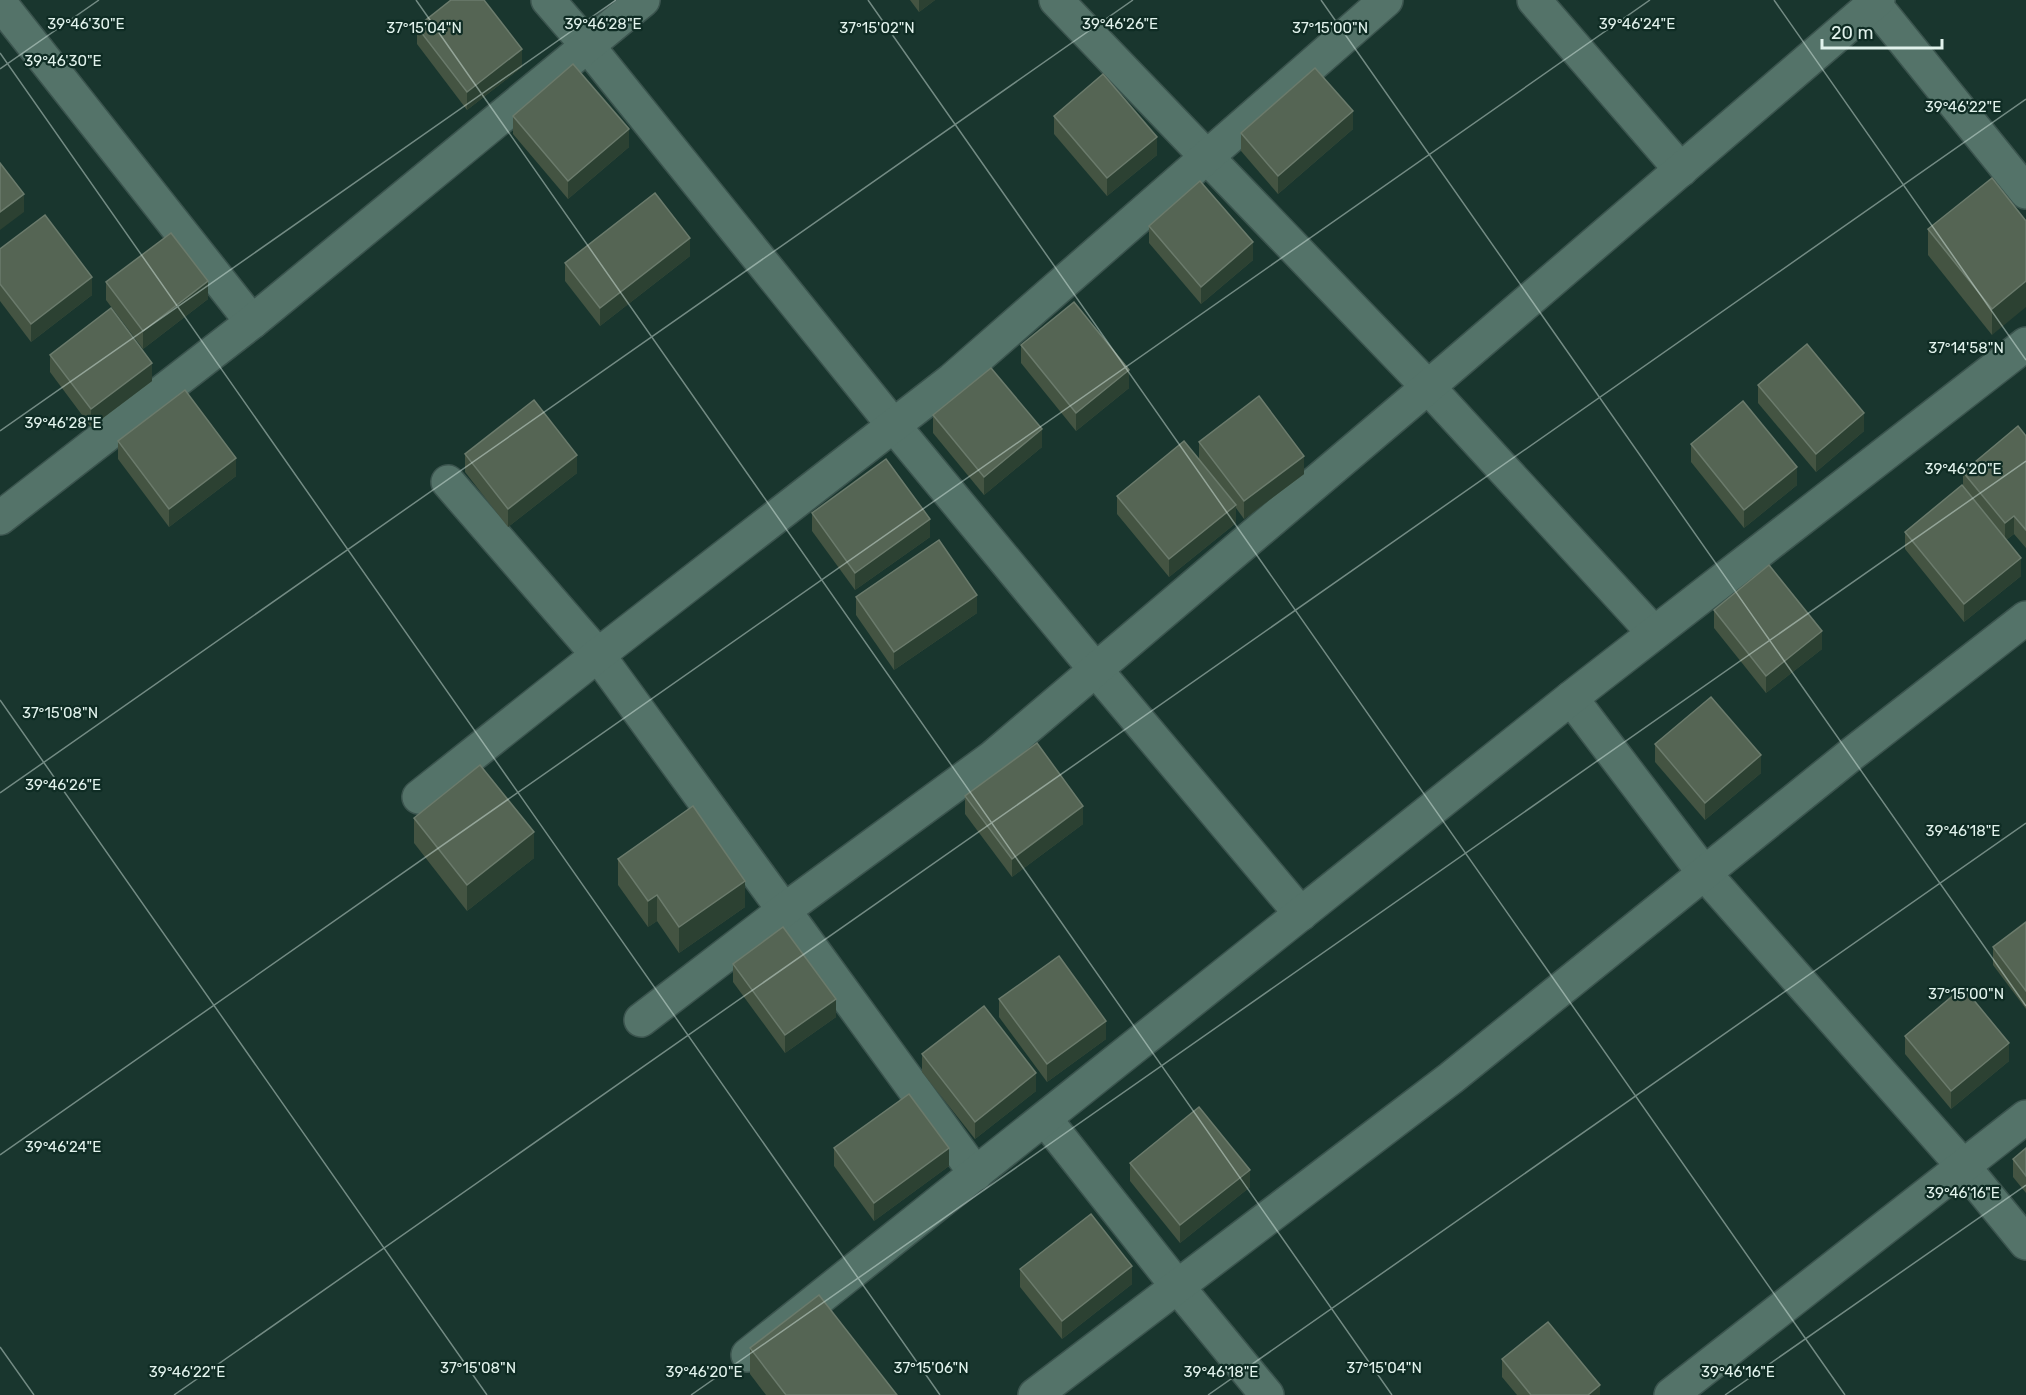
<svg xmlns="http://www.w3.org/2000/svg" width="2026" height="1395" viewBox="0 0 2026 1395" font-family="Rubik,sans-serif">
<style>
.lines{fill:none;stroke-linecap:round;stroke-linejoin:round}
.street-casing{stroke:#3b544e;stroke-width:36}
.street{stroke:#547369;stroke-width:33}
.wall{fill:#445442}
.shaded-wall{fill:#2c4132}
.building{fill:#556554;stroke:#6b7b6c;stroke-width:1.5}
.ticks{fill:none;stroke:#e1f2ec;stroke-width:1.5;stroke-opacity:0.45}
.ticks-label{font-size:15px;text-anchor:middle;fill:#e1f2ec;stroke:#0f2c24;stroke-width:4.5;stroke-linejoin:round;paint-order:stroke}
</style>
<rect width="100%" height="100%" fill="#19362e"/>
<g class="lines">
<defs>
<g id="street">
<path d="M 548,0 L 587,45 L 894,426 L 1095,669 L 1301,914"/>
<path d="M 1056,0 L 1428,387 L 1654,633"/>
<path d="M 1534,0 L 1681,170"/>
<path d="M 1871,0 L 2026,192"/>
<path d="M 0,3 L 252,322"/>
<path d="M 448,482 L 598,655 L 976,1174"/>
<path d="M 0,518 L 252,322 L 643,0"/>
<path d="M 1571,698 L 1704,873 L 1963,1166 L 2026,1243"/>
<path d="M 419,797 L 598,655 L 952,380 L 1386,0"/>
<path d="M 641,1020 L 783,911 L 993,757 L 1428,387 L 1878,0"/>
<path d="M 1045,1119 L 1177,1286 L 1267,1395"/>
<path d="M 748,1355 L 1571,698 L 2026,344"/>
<path d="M 1035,1395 L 1451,1078 L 1853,753 L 2026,618"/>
<path d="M 1671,1395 L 2026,1117"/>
</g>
</defs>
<use href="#street" class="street-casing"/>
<use href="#street" class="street"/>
</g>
<g class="wall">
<path d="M 910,0 L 935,0 L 919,12 Z"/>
<path d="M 417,27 L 522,67 L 467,110 L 417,44 Z"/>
<path d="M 513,116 L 629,147 L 568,199 L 513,134 Z"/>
<path d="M 1054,116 L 1157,155 L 1107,196 L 1054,134 Z"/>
<path d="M 1353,129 L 1278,194 L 1241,151 L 1241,133 Z"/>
<path d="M 2026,221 L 1992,335 L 1928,255 L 1928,229 Z"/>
<path d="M 1149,226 L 1253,260 L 1201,304 L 1149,243 Z"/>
<path d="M 0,249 L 92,295 L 31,342 L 0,301 Z"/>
<path d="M 690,256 L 600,326 L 565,281 L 565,263 Z"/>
<path d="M 106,282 L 208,299 L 143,349 L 106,300 Z"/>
<path d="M 1021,345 L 1129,388 L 1076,431 L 1021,363 Z"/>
<path d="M 50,355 L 152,381 L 91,427 L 50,372 Z"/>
<path d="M 1758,385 L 1864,431 L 1816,472 L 1758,403 Z"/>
<path d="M 933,415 L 1042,447 L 984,495 L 933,433 Z"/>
<path d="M 2026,436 L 2026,548 L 2014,534 L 2006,540 L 2021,576 L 1964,622 L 1905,549 L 1905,532 L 1963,486 L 1963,472 Z"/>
<path d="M 118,441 L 236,476 L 169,527 L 118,459 Z"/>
<path d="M 1199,442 L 1304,474 L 1244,519 L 1236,508 L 1236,523 L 1169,577 L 1117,514 L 1117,496 L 1199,459 Z"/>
<path d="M 1691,444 L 1797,485 L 1744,528 L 1691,462 Z"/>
<path d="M 465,454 L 577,473 L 508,527 L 465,472 Z"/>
<path d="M 812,513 L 930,537 L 855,590 L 812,531 Z"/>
<path d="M 856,597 L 977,613 L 894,670 L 856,615 Z"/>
<path d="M 1714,610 L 1822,649 L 1766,693 L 1714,628 Z"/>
<path d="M 1655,744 L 1761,773 L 1705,820 L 1655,762 Z"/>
<path d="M 965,796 L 1083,824 L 1012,877 L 965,814 Z"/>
<path d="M 414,818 L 534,858 L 467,911 L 414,843 Z"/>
<path d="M 618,859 L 745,907 L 679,953 L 657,921 L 648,927 L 618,885 Z"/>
<path d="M 2026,922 L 2026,1009 L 1993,965 L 1993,947 Z"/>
<path d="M 733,964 L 836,1017 L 785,1053 L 733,982 Z"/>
<path d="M 999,999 L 1106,1039 L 1047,1082 L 999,1017 Z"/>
<path d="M 1905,1036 L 2009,1061 L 1951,1109 L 1905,1054 Z"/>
<path d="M 922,1054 L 1036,1091 L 975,1139 L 922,1072 Z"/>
<path d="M 834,1148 L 949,1166 L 874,1221 L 834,1166 Z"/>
<path d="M 2026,1148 L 2026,1193 L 2013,1177 L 2013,1159 Z"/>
<path d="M 1130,1163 L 1250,1187 L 1180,1243 L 1130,1181 Z"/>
<path d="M 1020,1269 L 1132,1284 L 1062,1339 L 1020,1287 Z"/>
<path d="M 750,1348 L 897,1395 L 766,1395 L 750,1374 Z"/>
<path d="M 1502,1359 L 1600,1395 L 1517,1395 L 1502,1377 Z"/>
</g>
<g class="shaded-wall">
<path d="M 919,0 L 935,0 L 919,12 Z"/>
<path d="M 522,49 L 522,67 L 467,110 L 467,92 Z"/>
<path d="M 1353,111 L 1353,129 L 1278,194 L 1278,176 Z"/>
<path d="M 629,129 L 629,147 L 568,199 L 568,181 Z"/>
<path d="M 1157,137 L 1157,155 L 1107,196 L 1107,178 Z"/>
<path d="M 24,194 L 24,212 L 0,230 L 0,212 Z"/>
<path d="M 690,238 L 690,256 L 600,326 L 600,308 Z"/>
<path d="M 1253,242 L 1253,260 L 1201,304 L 1201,287 Z"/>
<path d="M 92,277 L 92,295 L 31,342 L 31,324 Z"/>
<path d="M 208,281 L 208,299 L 143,349 L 143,331 Z"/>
<path d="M 2026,281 L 2026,307 L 1992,335 L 1992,309 Z"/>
<path d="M 152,363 L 152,381 L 91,427 L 91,409 Z"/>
<path d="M 1129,370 L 1129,388 L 1076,431 L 1076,413 Z"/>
<path d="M 1864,413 L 1864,431 L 1816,472 L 1816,454 Z"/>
<path d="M 1042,429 L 1042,447 L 984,495 L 984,477 Z"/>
<path d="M 577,455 L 577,473 L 508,527 L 508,509 Z"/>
<path d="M 1304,456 L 1304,474 L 1244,519 L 1244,501 Z"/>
<path d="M 236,458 L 236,476 L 169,527 L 169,509 Z"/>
<path d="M 1797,467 L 1797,485 L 1744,528 L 1744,510 Z"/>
<path d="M 1236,505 L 1236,523 L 1169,577 L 1169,559 Z"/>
<path d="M 2014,516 L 2014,534 L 2005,541 L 2005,523 Z"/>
<path d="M 930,519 L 930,537 L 855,590 L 855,573 Z"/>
<path d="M 2021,558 L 2021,576 L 1964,622 L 1964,604 Z"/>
<path d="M 977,595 L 977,613 L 894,670 L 894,652 Z"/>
<path d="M 1822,631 L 1822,649 L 1766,693 L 1766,676 Z"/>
<path d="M 1761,755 L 1761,773 L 1705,820 L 1705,803 Z"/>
<path d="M 1083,806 L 1083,824 L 1012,877 L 1012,859 Z"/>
<path d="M 534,832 L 534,858 L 467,911 L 467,885 Z"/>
<path d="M 745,881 L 745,907 L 679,953 L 679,927 Z"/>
<path d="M 657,895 L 657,921 L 648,927 L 648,901 Z"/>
<path d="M 836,999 L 836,1017 L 785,1053 L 785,1035 Z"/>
<path d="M 1106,1021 L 1106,1039 L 1047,1082 L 1047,1064 Z"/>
<path d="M 2009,1043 L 2009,1061 L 1951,1109 L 1951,1091 Z"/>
<path d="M 1036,1073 L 1036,1091 L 975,1139 L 975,1122 Z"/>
<path d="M 949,1148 L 949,1166 L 874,1221 L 874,1203 Z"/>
<path d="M 1250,1170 L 1250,1187 L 1180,1243 L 1180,1225 Z"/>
<path d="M 1132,1266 L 1132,1284 L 1062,1339 L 1062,1321 Z"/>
<path d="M 1600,1385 L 1600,1395 L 1588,1395 Z"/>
</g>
<g class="building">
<path d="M 451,0 L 484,0 L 522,49 L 467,92 L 417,27 Z"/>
<path d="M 573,64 L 629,129 L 568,181 L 513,116 Z"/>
<path d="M 1315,68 L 1353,111 L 1278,176 L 1241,133 Z"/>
<path d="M 1103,74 L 1157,137 L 1107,178 L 1054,116 Z"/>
<path d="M 0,163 L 24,194 L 0,212 Z"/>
<path d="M 1992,178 L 2026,221 L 2026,281 L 1992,309 L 1928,229 Z"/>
<path d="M 1200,181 L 1253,242 L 1201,287 L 1149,226 Z"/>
<path d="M 655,193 L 690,238 L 600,308 L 565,263 Z"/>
<path d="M 45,215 L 92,277 L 31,324 L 0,284 L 0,249 Z"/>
<path d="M 171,233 L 208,281 L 143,331 L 106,282 Z"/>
<path d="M 1074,302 L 1129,370 L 1076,413 L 1021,345 Z"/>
<path d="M 111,308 L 152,363 L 91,409 L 50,355 Z"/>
<path d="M 1807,344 L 1864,413 L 1816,454 L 1758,385 Z"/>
<path d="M 991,368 L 1042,429 L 984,477 L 933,415 Z"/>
<path d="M 185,390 L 236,458 L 169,509 L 118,441 Z"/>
<path d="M 1259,396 L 1304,456 L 1244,501 L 1199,442 Z"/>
<path d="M 534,400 L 577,455 L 508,509 L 465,454 Z"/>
<path d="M 1743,401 L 1797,467 L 1744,510 L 1691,444 Z"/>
<path d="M 2018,426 L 2026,436 L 2026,530 L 2014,516 L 2005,523 L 1963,472 Z"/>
<path d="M 1184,441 L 1236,505 L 1169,559 L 1117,496 Z"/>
<path d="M 886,459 L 930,519 L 855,573 L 812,513 Z"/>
<path d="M 1962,485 L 2021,558 L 1964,604 L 1905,532 Z"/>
<path d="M 939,540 L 977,595 L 894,652 L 856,597 Z"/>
<path d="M 1769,565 L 1822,631 L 1766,676 L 1714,610 Z"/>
<path d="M 1711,697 L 1761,755 L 1705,803 L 1655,744 Z"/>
<path d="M 1037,743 L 1083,806 L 1012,859 L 965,796 Z"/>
<path d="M 480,765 L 534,832 L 467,885 L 414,818 Z"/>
<path d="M 693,806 L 745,881 L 679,927 L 657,895 L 648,901 L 618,859 Z"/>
<path d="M 2026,922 L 2026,991 L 1993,947 Z"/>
<path d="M 783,927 L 836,999 L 785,1035 L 733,964 Z"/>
<path d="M 1059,956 L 1106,1021 L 1047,1064 L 999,999 Z"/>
<path d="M 1963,987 L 2009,1043 L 1951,1091 L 1905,1036 Z"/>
<path d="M 984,1006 L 1036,1073 L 975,1122 L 922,1054 Z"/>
<path d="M 909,1094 L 949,1148 L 874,1203 L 834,1148 Z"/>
<path d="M 1199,1107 L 1250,1170 L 1180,1225 L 1130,1163 Z"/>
<path d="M 2026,1148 L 2026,1176 L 2013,1159 Z"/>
<path d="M 1091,1214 L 1132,1266 L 1062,1321 L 1020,1269 Z"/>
<path d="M 819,1295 L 897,1395 L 786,1395 L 750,1348 Z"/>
<path d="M 1548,1322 L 1600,1385 L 1588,1395 L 1531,1395 L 1502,1359 Z"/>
</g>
<path class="ticks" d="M 416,0 L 1392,1395M 868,0 L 1845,1395M 1321,0 L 2026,1006M 1774,0 L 2026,360M 0,53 L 940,1395M 0,69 L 99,0M 0,431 L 616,0M 0,700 L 487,1395M 0,793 L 1133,0M 0,1155 L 1650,0M 0,1347 L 34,1395M 174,1395 L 2026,99M 691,1395 L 2026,461M 1208,1395 L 2026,823M 1725,1395 L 2026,1185"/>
<g class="ticks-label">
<text x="1637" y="29">39°46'24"E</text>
<text x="86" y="29">39°46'30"E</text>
<text x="603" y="29">39°46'28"E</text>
<text x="1120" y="29">39°46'26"E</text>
<text x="424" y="33">37°15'04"N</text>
<text x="877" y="33">37°15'02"N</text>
<text x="1330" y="33">37°15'00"N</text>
<text x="63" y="66">39°46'30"E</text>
<text x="1963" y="112">39°46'22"E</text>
<text x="1966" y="353">37°14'58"N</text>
<text x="63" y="428">39°46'28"E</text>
<text x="1963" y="474">39°46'20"E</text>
<text x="60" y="718">37°15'08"N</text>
<text x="63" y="790">39°46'26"E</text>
<text x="1963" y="836">39°46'18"E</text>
<text x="1966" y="999">37°15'00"N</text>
<text x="63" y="1152">39°46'24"E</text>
<text x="1963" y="1198">39°46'16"E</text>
<text x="478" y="1373">37°15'08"N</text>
<text x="931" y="1373">37°15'06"N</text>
<text x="1384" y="1373">37°15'04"N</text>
<text x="187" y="1377">39°46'22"E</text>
<text x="704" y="1377">39°46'20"E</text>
<text x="1221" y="1377">39°46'18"E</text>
<text x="1738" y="1377">39°46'16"E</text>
</g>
<path d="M1822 39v9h120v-9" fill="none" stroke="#e1f2ec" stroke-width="3"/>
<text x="1831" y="39" font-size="18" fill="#e1f2ec" stroke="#0f2c24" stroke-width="4.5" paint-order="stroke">20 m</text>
</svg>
